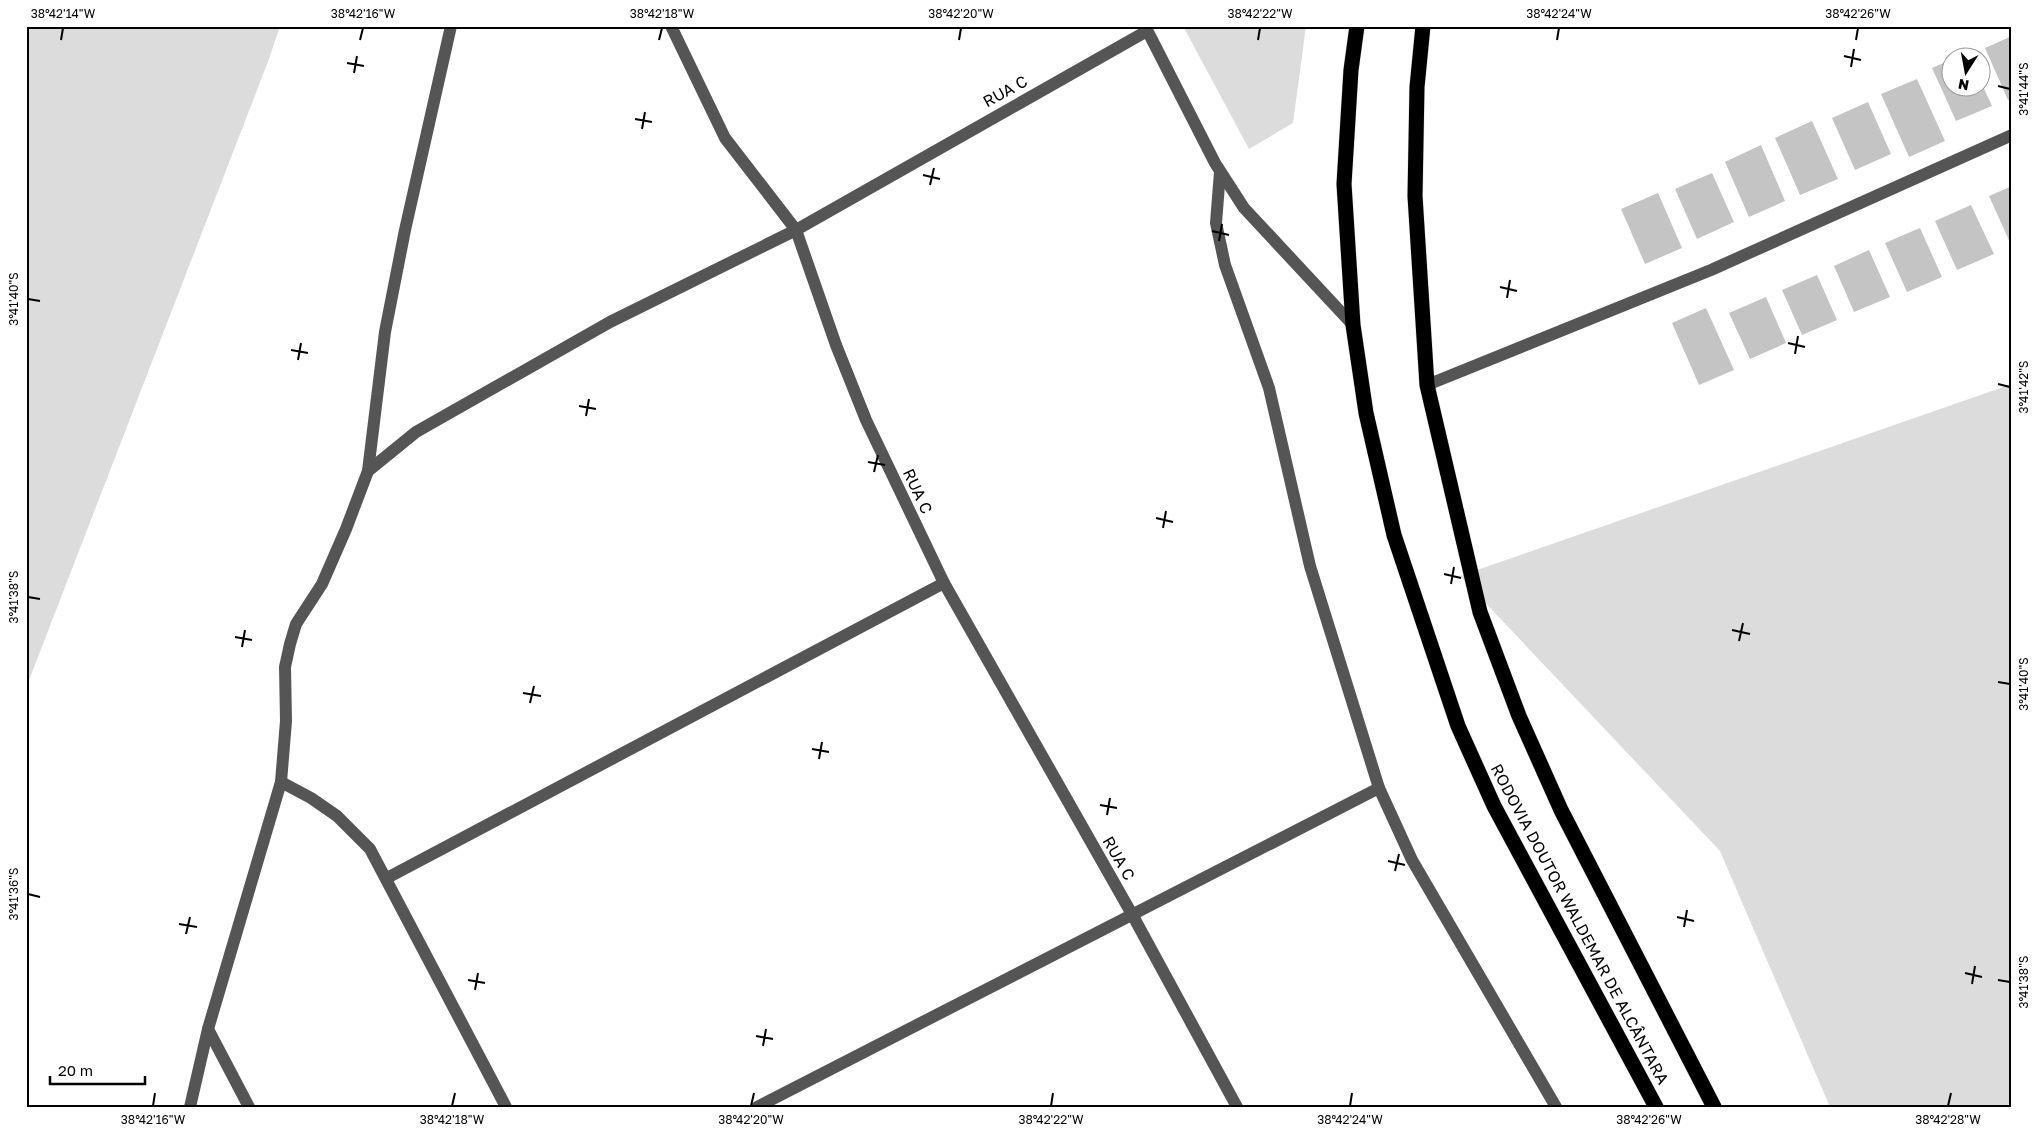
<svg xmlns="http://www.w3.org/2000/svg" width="2038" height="1133" viewBox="0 0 2038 1133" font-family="'Golos Text',sans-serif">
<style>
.green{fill:#dcdcdc}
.building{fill:#c4c4c4}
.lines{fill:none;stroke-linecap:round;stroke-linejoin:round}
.highway-casing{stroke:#dbdbdb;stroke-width:16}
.minor{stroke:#555;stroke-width:12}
.highway{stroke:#000;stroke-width:15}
.ticks{fill:none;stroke:#000;stroke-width:2}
.labels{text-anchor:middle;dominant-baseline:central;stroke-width:4;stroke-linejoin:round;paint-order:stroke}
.street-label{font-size:16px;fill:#000;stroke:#fff}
.neatline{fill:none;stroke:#000;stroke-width:2}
.ticks-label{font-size:12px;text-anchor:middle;fill:#000}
</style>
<rect width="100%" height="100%" fill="#fff"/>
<g class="green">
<path d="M 26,26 L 280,26 L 269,59 L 26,688 Z"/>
<path d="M 1183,26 L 1306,26 L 1293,123 L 1249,149 Z"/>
<path d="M 2012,384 L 2012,1107 L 1830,1107 L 1720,851 L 1460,576 Z"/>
</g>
<g class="building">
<path d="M 2012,36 L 2012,98 L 2008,100 L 1985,48 Z"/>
<path d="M 1950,60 L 1950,88 L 1980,88 L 1980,80 L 1992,106 L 1956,121 L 1932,68 Z"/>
<path d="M 1917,79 L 1945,141 L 1909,157 L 1881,94 Z"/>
<path d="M 1868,102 L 1891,154 L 1855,170 L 1832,118 Z"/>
<path d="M 1812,121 L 1838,179 L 1800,195 L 1775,138 Z"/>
<path d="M 1761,145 L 1785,201 L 1749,217 L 1725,162 Z"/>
<path d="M 1712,173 L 1734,222 L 1697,239 L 1675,189 Z"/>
<path d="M 2012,186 L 2012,247 L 1989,196 Z"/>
<path d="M 1658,193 L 1682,248 L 1645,264 L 1621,209 Z"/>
<path d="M 1971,205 L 1994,254 L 1957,270 L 1935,221 Z"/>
<path d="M 1920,228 L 1942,277 L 1907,292 L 1885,243 Z"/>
<path d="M 1869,250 L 1890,297 L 1854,312 L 1834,266 Z"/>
<path d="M 1817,275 L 1837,320 L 1802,335 L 1782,290 Z"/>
<path d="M 1766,297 L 1786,343 L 1750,359 L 1729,313 Z"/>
<path d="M 1706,308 L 1734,370 L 1699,385 L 1672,323 Z"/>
</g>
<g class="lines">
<defs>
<g id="highway">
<path d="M 1357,26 L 1351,70 L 1344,184 L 1353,325 L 1366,413 L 1394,535 L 1458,726 L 1494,806 L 1656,1107"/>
<path d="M 1423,26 L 1417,87 L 1415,196 L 1427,385 L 1480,612 L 1519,716 L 1561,810 L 1714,1107"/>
</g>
</defs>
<use href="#highway" class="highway-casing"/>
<g class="minor">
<path d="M 671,26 L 725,138 L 796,230 L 836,345 L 866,420 L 944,583 L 1133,916 L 1237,1107"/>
<path d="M 1145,26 L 1215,163 L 1244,208 L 1353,325"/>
<path d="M 1220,172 L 1216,223 L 1225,265 L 1269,388 L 1310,566 L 1379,788 L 1412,860 L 1556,1107"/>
<path d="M 1427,385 L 1711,270 L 2012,135"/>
<path d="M 368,471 L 416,432 L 610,322 L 796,230 L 1147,31"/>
<path d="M 281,782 L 311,798 L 337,816 L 370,849 L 506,1107"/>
<path d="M 387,878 L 944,583"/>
<path d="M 208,1029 L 249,1107"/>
<path d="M 190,1107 L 208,1029 L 281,782 L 286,721 L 285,667 L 290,644 L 296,624 L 322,584 L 346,529 L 368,471 L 385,332 L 405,230 L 451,26"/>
<path d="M 757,1107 L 1379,788"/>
</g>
<use href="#highway" class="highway"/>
</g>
<path class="ticks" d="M 61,40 L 63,28M 360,40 L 363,28M 659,40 L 662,28M 959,40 L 961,28M 1258,40 L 1260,28M 1557,40 L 1559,28M 1856,40 L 1858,28M 1844,56 L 1861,60M 347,63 L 364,66M 1851,67 L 1854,49M 354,73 L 357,56M 1998,86 L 2010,89M 635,119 L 652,122M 642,129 L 645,112M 923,175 L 940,179M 930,185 L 934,168M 1212,231 L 1229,235M 1219,241 L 1222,224M 1500,287 L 1517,291M 1507,298 L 1510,280M 28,299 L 40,301M 1788,343 L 1805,347M 291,350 L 308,353M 1795,354 L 1798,336M 298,360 L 301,343M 1998,384 L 2010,387M 579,406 L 596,409M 586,416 L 589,399M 868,462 L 885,465M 874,472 L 878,455M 1156,518 L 1173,522M 1163,528 L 1166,511M 1444,574 L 1461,578M 1451,584 L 1454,567M 28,597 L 40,599M 1732,630 L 1750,634M 235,637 L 252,640M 1739,641 L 1743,623M 242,647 L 245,630M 1998,682 L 2010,684M 523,693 L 541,696M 530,703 L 534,686M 812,749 L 829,752M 819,759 L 822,742M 1100,805 L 1117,808M 1107,815 L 1110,798M 1388,861 L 1405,865M 1395,871 L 1399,854M 28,894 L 40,897M 1677,917 L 1694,921M 179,924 L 197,927M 1684,927 L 1687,910M 186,934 L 190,917M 1965,973 L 1982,977M 468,980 L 485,983M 1998,980 L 2010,982M 1972,984 L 1975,966M 475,990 L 478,973M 756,1036 L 773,1039M 763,1046 L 766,1029M 153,1106 L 155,1093M 452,1106 L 455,1093M 751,1106 L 754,1093M 1051,1106 L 1053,1093M 1350,1106 L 1352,1093M 1649,1106 L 1651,1093M 1948,1106 L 1951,1093"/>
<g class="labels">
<g class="street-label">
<text transform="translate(1005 91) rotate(-29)">RUA C</text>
<text transform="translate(918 491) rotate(65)">RUA C</text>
<text transform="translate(1119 858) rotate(60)">RUA C</text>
<text transform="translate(1580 924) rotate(62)">RODOVIA DOUTOR WALDEMAR DE ALCÂNTARA</text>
</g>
</g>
<rect width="2038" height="1133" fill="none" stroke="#ffffff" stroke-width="55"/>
<g transform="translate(1966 72) rotate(191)"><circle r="24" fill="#ffffff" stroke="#999999"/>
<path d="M0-4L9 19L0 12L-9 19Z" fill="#000000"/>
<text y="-8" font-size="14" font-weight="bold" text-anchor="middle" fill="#000000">N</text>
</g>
<path d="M50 1076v8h95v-8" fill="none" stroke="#000000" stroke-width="2.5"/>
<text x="58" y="1076" font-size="15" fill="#000000" stroke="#ffffff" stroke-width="4" paint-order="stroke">20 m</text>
<rect x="28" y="28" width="1982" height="1078" class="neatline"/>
<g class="ticks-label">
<text x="63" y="18">38°42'14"W</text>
<text x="363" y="18">38°42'16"W</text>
<text x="662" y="18">38°42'18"W</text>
<text x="961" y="18">38°42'20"W</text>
<text x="1260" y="18">38°42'22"W</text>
<text x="1559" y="18">38°42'24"W</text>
<text x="1858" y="18">38°42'26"W</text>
<text transform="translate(2024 89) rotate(-90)" y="4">3°41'44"S</text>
<text transform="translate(14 299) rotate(-90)" y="4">3°41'40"S</text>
<text transform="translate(2024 387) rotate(-90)" y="4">3°41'42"S</text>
<text transform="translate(14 597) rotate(-90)" y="4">3°41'38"S</text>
<text transform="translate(2024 684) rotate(-90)" y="4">3°41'40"S</text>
<text transform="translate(14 894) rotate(-90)" y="4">3°41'36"S</text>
<text transform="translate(2024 982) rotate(-90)" y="4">3°41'38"S</text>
<text x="153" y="1124">38°42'16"W</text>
<text x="452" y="1124">38°42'18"W</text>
<text x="751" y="1124">38°42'20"W</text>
<text x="1051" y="1124">38°42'22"W</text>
<text x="1350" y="1124">38°42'24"W</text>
<text x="1649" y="1124">38°42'26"W</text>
<text x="1948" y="1124">38°42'28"W</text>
</g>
</svg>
